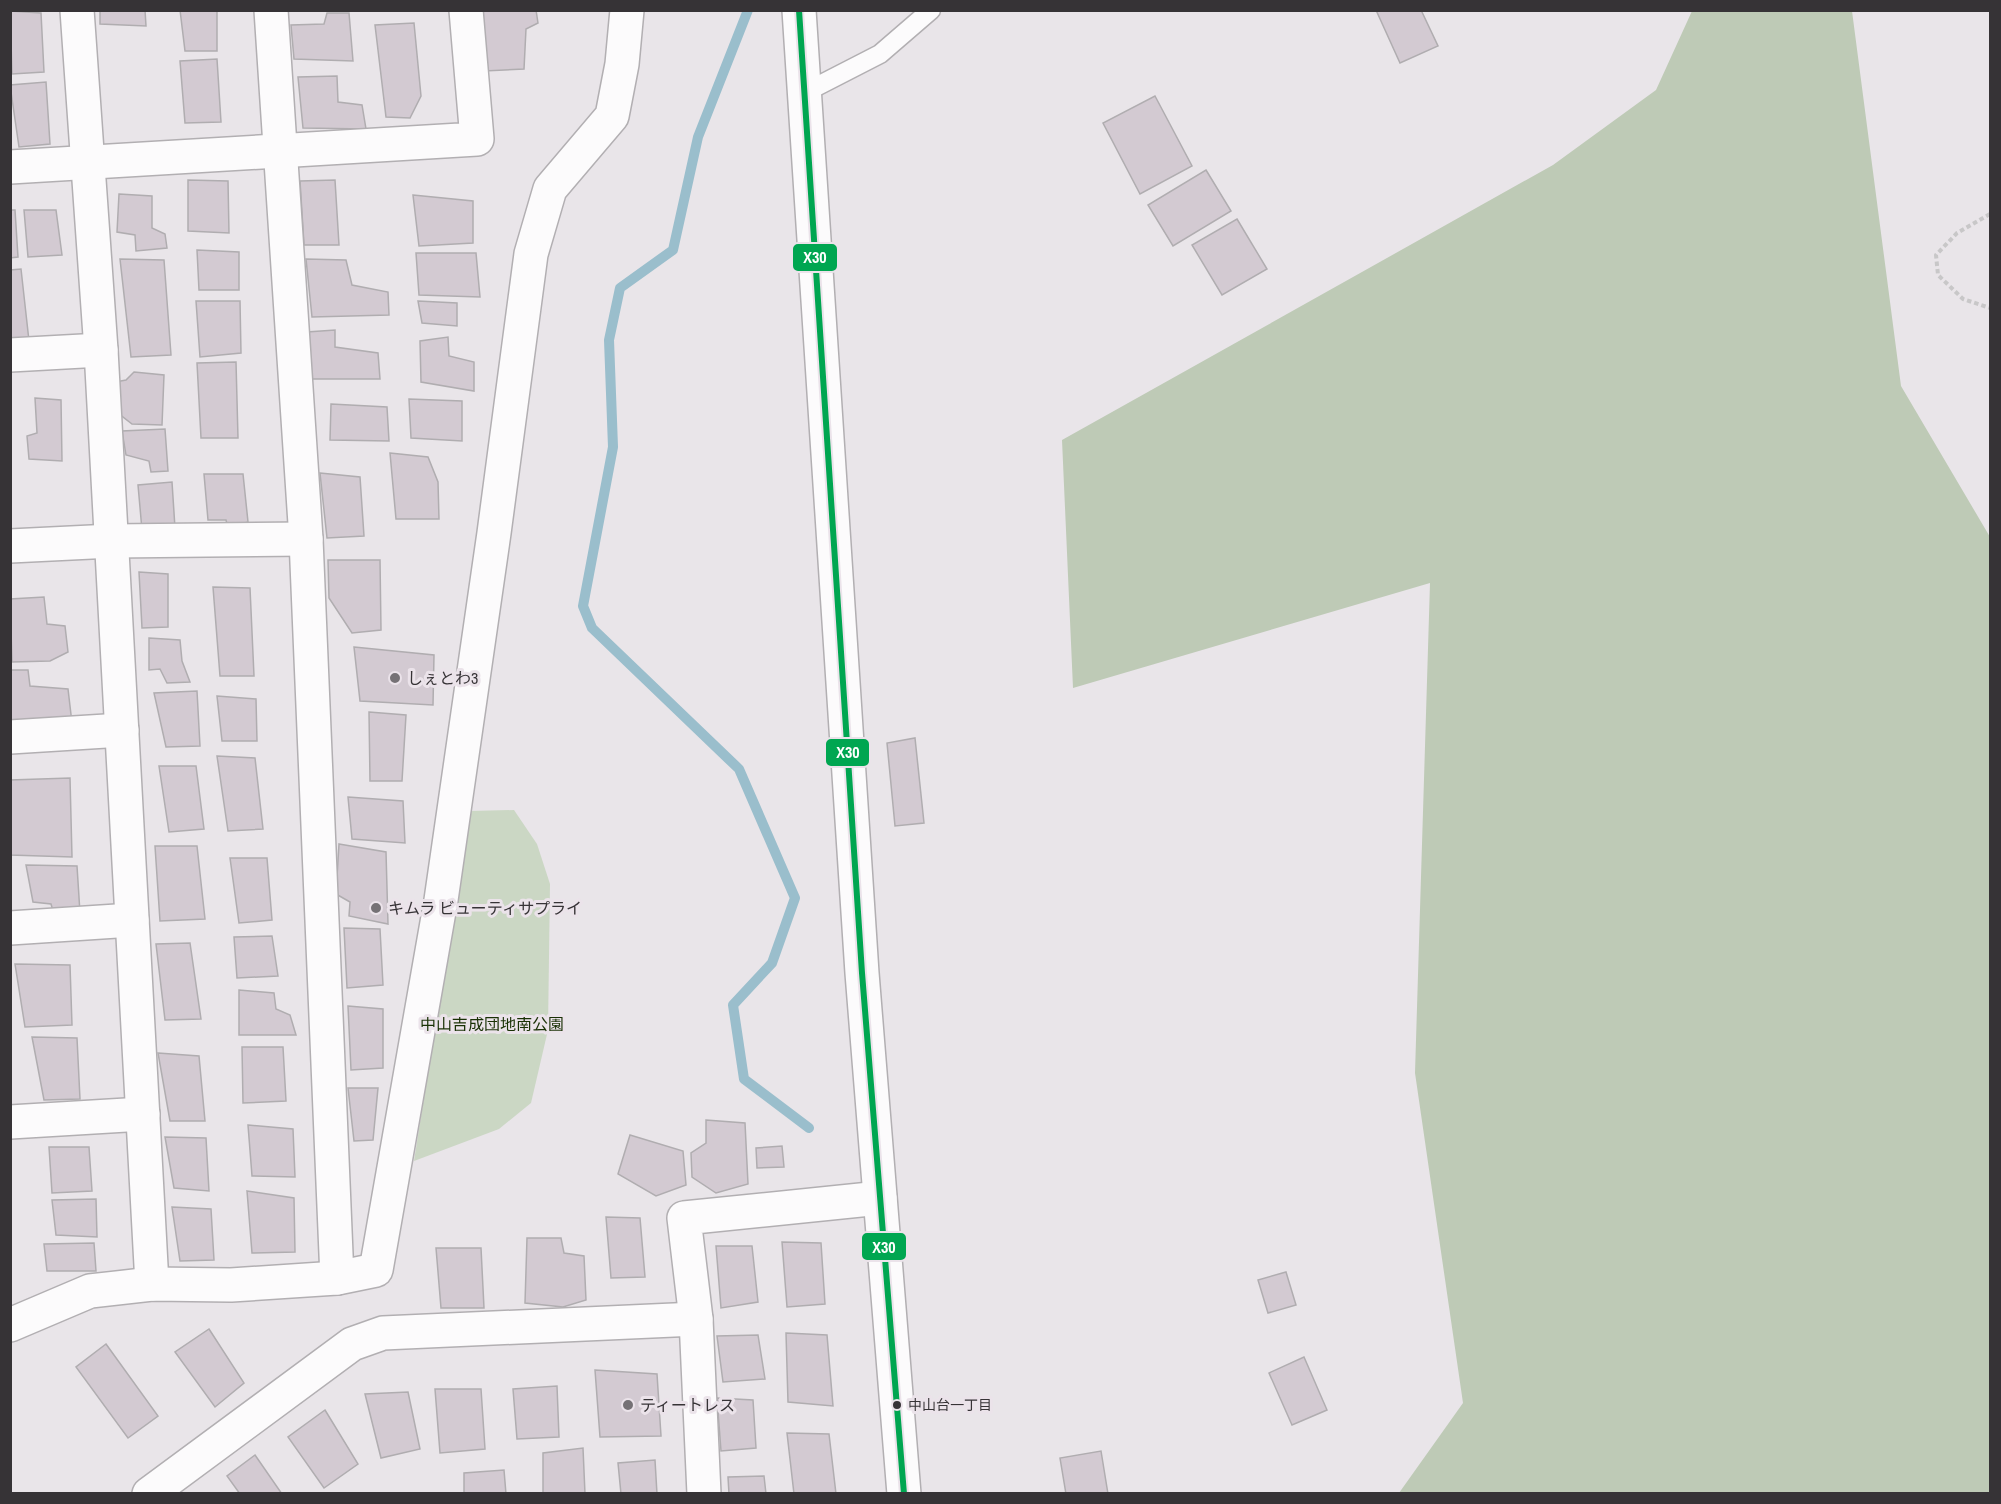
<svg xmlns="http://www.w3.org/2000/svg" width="2001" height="1504" viewBox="0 0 2001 1504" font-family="'Archivo Narrow','Noto Sans JP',sans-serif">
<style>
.green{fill:#cbd7c4}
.forest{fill:#becab6}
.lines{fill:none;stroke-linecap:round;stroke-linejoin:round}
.stream{stroke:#9abecc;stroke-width:10}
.building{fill:#d3cad2;stroke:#b0adb0;stroke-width:1.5}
.service-casing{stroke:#b2afb2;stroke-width:21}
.minor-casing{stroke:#b2afb2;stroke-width:36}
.tertiary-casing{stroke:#b2afb2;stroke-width:36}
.path{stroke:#c8c7c8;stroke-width:4;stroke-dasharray:4.5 3;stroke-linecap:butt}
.service{stroke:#fcfbfc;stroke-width:18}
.minor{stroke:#fcfbfc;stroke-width:33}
.tertiary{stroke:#fcfbfc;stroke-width:33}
.bus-1-casing{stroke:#ebe3ea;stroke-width:10}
.bus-1{stroke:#00a651;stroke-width:6}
.poi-dot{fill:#757175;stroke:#ebe3ea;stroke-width:2}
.bus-dot{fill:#363336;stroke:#ebe3ea;stroke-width:2}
.labels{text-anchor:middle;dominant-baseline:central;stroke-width:6;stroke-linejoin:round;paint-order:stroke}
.bus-label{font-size:14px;fill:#363336;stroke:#ebe3ea;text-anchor:start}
.poi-label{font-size:16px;fill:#363336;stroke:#ebe3ea;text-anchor:start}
.park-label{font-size:16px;fill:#193105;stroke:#ebe3ea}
.line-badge{stroke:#ebe3ea;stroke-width:2}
.badge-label{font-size:16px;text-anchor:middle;font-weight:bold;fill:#fff}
</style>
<rect width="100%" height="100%" fill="#e9e5e9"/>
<path class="green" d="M 514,810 L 537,844 L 550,884 L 548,1030 L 531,1103 L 499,1129 L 414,1161 L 469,811 Z"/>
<path class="forest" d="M 1692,11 L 1852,11 L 1901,386 L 1990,537 L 1990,1493 L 1399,1493 L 1463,1403 L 1415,1073 L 1430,583 L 1073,688 L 1062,440 L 1553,165 L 1656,90 Z"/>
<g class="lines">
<path class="stream" d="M 748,10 L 698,137 L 673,250 L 620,288 L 609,340 L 613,447 L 583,606 L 592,628 L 739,769 L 795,898 L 772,963 L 733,1005 L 744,1079 L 809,1128"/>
</g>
<g class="building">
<path d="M 100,10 L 145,10 L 146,26 L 100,24 Z"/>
<path d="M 180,10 L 217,10 L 217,51 L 185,51 Z"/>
<path d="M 482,10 L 536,10 L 538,23 L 526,29 L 524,69 L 484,71 Z"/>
<path d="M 1376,10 L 1421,10 L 1438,46 L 1400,63 Z"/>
<path d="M 10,11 L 41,13 L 44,72 L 12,74 Z"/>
<path d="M 327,13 L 349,13 L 353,61 L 294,59 L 291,25 L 324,24 Z"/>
<path d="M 414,23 L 421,96 L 410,118 L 386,117 L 375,25 Z"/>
<path d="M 217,59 L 221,122 L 185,123 L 180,61 Z"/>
<path d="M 337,76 L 338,102 L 362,105 L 366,129 L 303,128 L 298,77 Z"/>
<path d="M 46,82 L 50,144 L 19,147 L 10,85 Z"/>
<path d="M 1155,96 L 1192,166 L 1140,194 L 1103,123 Z"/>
<path d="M 1206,170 L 1231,211 L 1173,246 L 1148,205 Z"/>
<path d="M 188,180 L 228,181 L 229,233 L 188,231 Z"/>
<path d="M 335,180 L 339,245 L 304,245 L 300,181 Z"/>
<path d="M 119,194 L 152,196 L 152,228 L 165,234 L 167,248 L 136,251 L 135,235 L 117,232 Z"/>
<path d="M 413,195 L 473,201 L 473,243 L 419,246 Z"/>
<path d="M 10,210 L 15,210 L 18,257 L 10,258 Z"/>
<path d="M 24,210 L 56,210 L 62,255 L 28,257 Z"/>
<path d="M 1237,219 L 1267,269 L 1222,295 L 1192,245 Z"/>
<path d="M 197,250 L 239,252 L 239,290 L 199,290 Z"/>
<path d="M 416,253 L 476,253 L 480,297 L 419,295 Z"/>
<path d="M 120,259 L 164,260 L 171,355 L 131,357 Z"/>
<path d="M 306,259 L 346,260 L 352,285 L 388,292 L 389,315 L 312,317 Z"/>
<path d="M 21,269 L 29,341 L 10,341 L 10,270 Z"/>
<path d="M 196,301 L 240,301 L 241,353 L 200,357 Z"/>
<path d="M 418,301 L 457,303 L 457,326 L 422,323 Z"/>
<path d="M 335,330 L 335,347 L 378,353 L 380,379 L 312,379 L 307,332 Z"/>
<path d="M 448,337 L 449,356 L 474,362 L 474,391 L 421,382 L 420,341 Z"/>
<path d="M 236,362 L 238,438 L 201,438 L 197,363 Z"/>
<path d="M 134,372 L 164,375 L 162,425 L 132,424 L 118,413 L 115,382 L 126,380 Z"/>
<path d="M 35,398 L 61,400 L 62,461 L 29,459 L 27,436 L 37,433 Z"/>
<path d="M 409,399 L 462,401 L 462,441 L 411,438 Z"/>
<path d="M 331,404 L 387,407 L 389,441 L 330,440 Z"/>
<path d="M 165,429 L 168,471 L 151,472 L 149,461 L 126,455 L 122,431 Z"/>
<path d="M 390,453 L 428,457 L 438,482 L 439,519 L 396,519 Z"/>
<path d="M 320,473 L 360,477 L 364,536 L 327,538 Z"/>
<path d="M 204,474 L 243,474 L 248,522 L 228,528 L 226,520 L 208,520 Z"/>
<path d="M 172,482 L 175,528 L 142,530 L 138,485 Z"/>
<path d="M 328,560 L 380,560 L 381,630 L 352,633 L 329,598 Z"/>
<path d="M 139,572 L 168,574 L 168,627 L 142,628 Z"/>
<path d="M 213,587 L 250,588 L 254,676 L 220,676 Z"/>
<path d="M 44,597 L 47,624 L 65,626 L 68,652 L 50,661 L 12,662 L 10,599 Z"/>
<path d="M 149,638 L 180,640 L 182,661 L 190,682 L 167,683 L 160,669 L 149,670 Z"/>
<path d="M 354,647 L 434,655 L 433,705 L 360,701 Z"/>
<path d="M 10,670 L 28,670 L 30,686 L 68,689 L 72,723 L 10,724 Z"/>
<path d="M 197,691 L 200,746 L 166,747 L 154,693 Z"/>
<path d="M 217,696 L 256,699 L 257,741 L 222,741 Z"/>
<path d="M 369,712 L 406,715 L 402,781 L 370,781 Z"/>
<path d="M 915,738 L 924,823 L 895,826 L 887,743 Z"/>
<path d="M 217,756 L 255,758 L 263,829 L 228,831 Z"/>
<path d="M 159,766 L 196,766 L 204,829 L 169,832 Z"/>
<path d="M 70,778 L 72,857 L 10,855 L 10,780 Z"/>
<path d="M 348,797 L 403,801 L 405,843 L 352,839 Z"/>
<path d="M 339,844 L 386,852 L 388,924 L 349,916 L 350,902 L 336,894 Z"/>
<path d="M 155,846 L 197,846 L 205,919 L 160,921 Z"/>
<path d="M 230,858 L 267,858 L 272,920 L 239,923 Z"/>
<path d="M 26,865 L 77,866 L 80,913 L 55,918 L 51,904 L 33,902 Z"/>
<path d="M 344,928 L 380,929 L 383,985 L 347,988 Z"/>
<path d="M 272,936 L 278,976 L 237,978 L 234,937 Z"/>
<path d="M 190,943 L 201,1019 L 165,1020 L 156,944 Z"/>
<path d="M 15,964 L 70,965 L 72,1025 L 25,1027 Z"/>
<path d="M 239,990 L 274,993 L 276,1009 L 290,1015 L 296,1035 L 239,1035 Z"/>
<path d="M 348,1006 L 383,1009 L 383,1068 L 351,1070 Z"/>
<path d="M 32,1037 L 77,1038 L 80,1099 L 44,1100 Z"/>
<path d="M 242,1047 L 283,1047 L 286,1101 L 243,1103 Z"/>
<path d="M 158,1053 L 199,1056 L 205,1121 L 170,1121 Z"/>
<path d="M 348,1088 L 378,1088 L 373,1140 L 354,1141 Z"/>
<path d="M 706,1120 L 745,1123 L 748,1184 L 716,1193 L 692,1177 L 691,1153 L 706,1143 Z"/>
<path d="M 248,1125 L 293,1129 L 295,1177 L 252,1176 Z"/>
<path d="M 630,1135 L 683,1151 L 686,1185 L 656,1196 L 618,1174 Z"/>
<path d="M 165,1137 L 206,1138 L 209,1191 L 174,1188 Z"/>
<path d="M 782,1146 L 784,1167 L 757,1168 L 756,1148 Z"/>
<path d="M 49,1147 L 89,1147 L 92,1191 L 52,1193 Z"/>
<path d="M 247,1191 L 294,1198 L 295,1252 L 252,1253 Z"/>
<path d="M 96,1199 L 97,1237 L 56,1235 L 52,1200 Z"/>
<path d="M 172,1207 L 211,1209 L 214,1260 L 180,1261 Z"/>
<path d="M 606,1217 L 640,1218 L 645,1277 L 611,1278 Z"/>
<path d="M 527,1238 L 561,1238 L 564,1253 L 584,1256 L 586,1300 L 563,1307 L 525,1303 Z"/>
<path d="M 782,1242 L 821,1243 L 825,1304 L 787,1307 Z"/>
<path d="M 94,1243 L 96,1271 L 47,1271 L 44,1244 Z"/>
<path d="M 716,1246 L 752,1246 L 758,1302 L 721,1308 Z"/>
<path d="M 436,1248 L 481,1248 L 484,1308 L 441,1308 Z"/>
<path d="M 1286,1272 L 1296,1305 L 1268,1313 L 1258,1280 Z"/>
<path d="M 209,1329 L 244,1383 L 215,1407 L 175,1352 Z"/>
<path d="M 786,1333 L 827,1335 L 833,1406 L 788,1402 Z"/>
<path d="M 758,1335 L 765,1379 L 723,1382 L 717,1336 Z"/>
<path d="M 106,1344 L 158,1416 L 128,1438 L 76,1367 Z"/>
<path d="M 1304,1357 L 1327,1410 L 1292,1425 L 1269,1373 Z"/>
<path d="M 595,1370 L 657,1374 L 661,1436 L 600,1437 Z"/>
<path d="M 557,1386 L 559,1437 L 517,1439 L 513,1389 Z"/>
<path d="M 435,1389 L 481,1389 L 485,1449 L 440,1453 Z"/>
<path d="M 408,1392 L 420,1449 L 381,1458 L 365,1394 Z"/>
<path d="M 717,1398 L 753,1400 L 756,1448 L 721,1451 Z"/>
<path d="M 325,1410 L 358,1464 L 324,1488 L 288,1437 Z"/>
<path d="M 787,1433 L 829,1434 L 836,1494 L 794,1494 Z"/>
<path d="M 583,1448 L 585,1494 L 543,1494 L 543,1453 Z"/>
<path d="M 1101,1451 L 1108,1494 L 1066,1494 L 1060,1458 Z"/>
<path d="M 255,1455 L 282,1494 L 240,1494 L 227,1476 Z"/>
<path d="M 655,1460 L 657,1494 L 621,1494 L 618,1463 Z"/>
<path d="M 504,1470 L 506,1494 L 464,1494 L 464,1473 Z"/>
<path d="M 764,1476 L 766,1494 L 729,1494 L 728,1477 Z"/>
</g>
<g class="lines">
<defs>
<path id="service" d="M 804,93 L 880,54 L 931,10"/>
<g id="minor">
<path d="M 77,10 L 101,350 L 152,1284"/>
<path d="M 271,10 L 306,539 L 337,1278"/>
<path d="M 10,167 L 477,139 L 466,10"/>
<path d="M 10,355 L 101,350"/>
<path d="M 10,546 L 112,541 L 306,539"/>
<path d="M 10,737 L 122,730"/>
<path d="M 10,928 L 132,920"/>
<path d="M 10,1122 L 143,1114"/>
<path d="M 10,1325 L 90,1291 L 152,1284 L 231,1285 L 337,1278 L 376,1270 L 441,900 L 494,533 L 531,254 L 550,189 L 612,116 L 622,64 L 627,10"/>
<path d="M 149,1494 L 352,1344 L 383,1333 L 696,1319"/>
<path d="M 704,1494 L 696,1319 L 684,1218 L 880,1198"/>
</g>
<path id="tertiary" d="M 799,10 L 862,973 L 904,1494"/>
</defs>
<use href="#service" class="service-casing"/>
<use href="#minor" class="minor-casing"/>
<use href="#tertiary" class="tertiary-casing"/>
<path class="path" d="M 1990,214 L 1957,233 L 1936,255 L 1938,275 L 1963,299 L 1990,308"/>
<use href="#service" class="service"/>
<use href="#minor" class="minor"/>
<use href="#tertiary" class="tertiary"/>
<defs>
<path id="bus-1" d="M 799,10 L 862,973 L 904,1494"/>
</defs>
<use href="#bus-1" class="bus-1-casing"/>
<use href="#bus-1" class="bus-1"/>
</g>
<g class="poi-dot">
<circle cx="395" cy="678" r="6"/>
<circle cx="376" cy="908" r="6"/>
<circle cx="628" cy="1405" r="6"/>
</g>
<circle class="bus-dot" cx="897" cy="1405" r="5"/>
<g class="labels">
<g class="bus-label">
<text x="908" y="1405">中山台一丁目</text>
</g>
<g class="poi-label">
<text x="407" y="678">しぇとわ3</text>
<text x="388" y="908">キムラ ビューティサプライ</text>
<text x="640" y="1405">ティートレス</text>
</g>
<g class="park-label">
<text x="492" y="1024">中山吉成団地南公園</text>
</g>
</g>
<g class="line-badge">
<rect x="792" y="243" width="46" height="29" rx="6" fill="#00a651"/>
<rect x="825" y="738" width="45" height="29" rx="6" fill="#00a651"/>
<rect x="861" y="1232" width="46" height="29" rx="6" fill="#00a651"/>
</g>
<g class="badge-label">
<text x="815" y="263">X30</text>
<text x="848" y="758">X30</text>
<text x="884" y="1253">X30</text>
</g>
<rect width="2001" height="1504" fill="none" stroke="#363336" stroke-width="24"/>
</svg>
